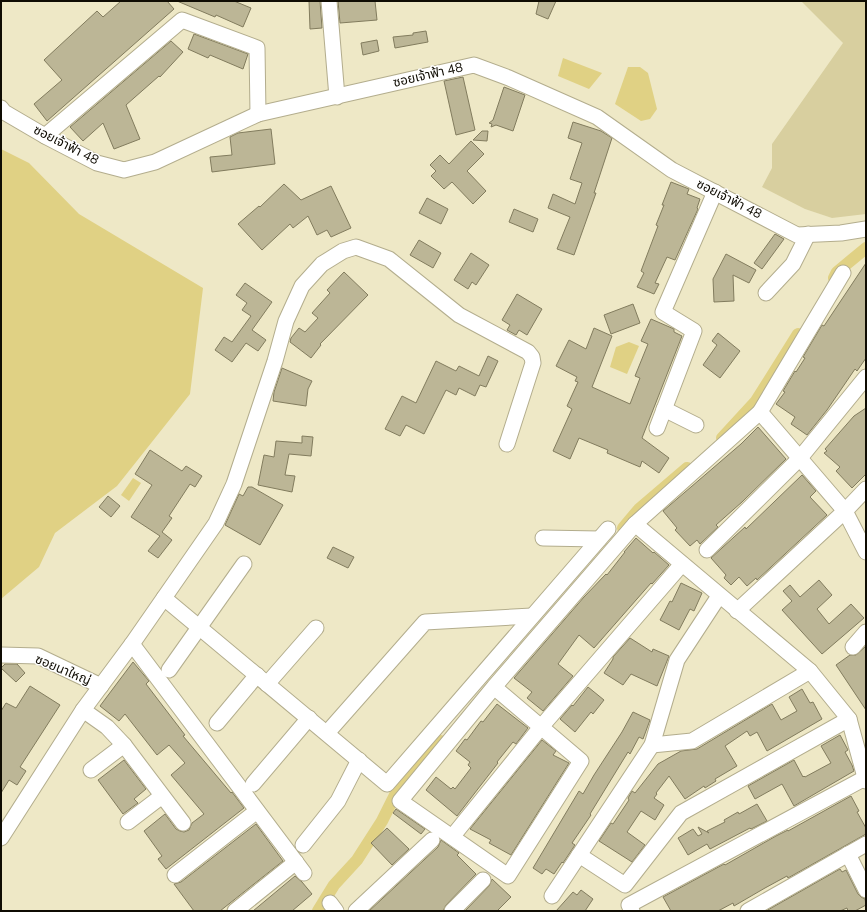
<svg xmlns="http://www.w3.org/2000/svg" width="867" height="912" viewBox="0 0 867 912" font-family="'Nunito Sans','Noto Sans Thai',sans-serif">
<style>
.green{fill:#d8cf9f}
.water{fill:#e0d184}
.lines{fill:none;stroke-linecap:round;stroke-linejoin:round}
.canal{stroke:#e0d184;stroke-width:12}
.building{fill:#bcb696;stroke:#827c5e}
.minor-casing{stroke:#b3ad8d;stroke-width:17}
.minor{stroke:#fff;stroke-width:15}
.labels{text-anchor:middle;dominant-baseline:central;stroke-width:3;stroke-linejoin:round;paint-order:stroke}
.street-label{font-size:13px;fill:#0f0c03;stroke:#fff}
</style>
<rect width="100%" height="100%" fill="#eee8c6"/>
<path class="green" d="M 801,1 L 866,1 L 866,214 L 832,218 L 805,209 L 762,187 L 772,168 L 772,144 L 843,43 Z"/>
<g class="water">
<path d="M 563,58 L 602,73 L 589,89 L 558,76 Z"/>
<path d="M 628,67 L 640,67 L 648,73 L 657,109 L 650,119 L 641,121 L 615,104 Z"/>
<path d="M 1,149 L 29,163 L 79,214 L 203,288 L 190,394 L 117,486 L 55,533 L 39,567 L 1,599 Z"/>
<path d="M 629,342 L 639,346 L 627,374 L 610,367 L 616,347 Z"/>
<path d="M 133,478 L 141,483 L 129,501 L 121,495 Z"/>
</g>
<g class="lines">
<g class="canal">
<path d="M 834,278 L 837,272 L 866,248"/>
<path d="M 722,438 L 756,401 L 798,334"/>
<path d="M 623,528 L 639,509 L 687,468"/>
<path d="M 318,911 L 334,885 L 357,860 L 382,821 L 396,793 L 440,741"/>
</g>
</g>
<g class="building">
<path d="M 121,1 L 167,1 L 174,9 L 47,121 L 34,104 L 62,80 L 44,60 L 97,11 L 103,17 Z"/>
<path d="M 177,1 L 234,1 L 251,8 L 243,27 L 216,15 L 215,17 Z"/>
<path d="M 309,1 L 320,1 L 322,28 L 310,29 Z"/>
<path d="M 338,1 L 375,1 L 377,20 L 340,23 Z"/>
<path d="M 539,1 L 556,1 L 548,19 L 536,14 Z"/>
<path d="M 426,31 L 428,42 L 395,48 L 393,37 L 413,35 L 413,33 Z"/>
<path d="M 194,34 L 248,54 L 243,69 L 210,55 L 208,58 L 188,49 Z"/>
<path d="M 377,40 L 379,51 L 363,55 L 361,43 Z"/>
<path d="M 171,41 L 183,52 L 160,77 L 159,76 L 126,105 L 140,139 L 114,149 L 103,123 L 83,141 L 70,127 Z"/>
<path d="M 463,77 L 475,130 L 456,135 L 444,81 Z"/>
<path d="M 504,87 L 525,95 L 513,131 L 496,125 L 491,127 L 492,124 L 489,123 L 493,120 Z"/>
<path d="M 573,122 L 601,131 L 612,138 L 594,193 L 596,193 L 574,255 L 557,249 L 570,217 L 548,208 L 553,194 L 575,204 L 582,183 L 570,179 L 582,143 L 568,138 Z"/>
<path d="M 271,129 L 275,164 L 212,172 L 210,157 L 232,155 L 230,137 L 238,133 Z"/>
<path d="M 482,131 L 488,131 L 487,141 L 473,140 Z"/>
<path d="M 471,141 L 484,154 L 467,171 L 486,191 L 473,204 L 452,182 L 444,189 L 431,176 L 436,171 L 430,165 L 440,155 L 449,164 Z"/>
<path d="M 671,182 L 689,189 L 687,194 L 700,199 L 697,208 L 698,209 L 675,260 L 667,257 L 655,283 L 659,284 L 654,294 L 637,287 L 644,273 L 641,271 L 658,226 L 656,225 L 664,205 L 662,205 Z"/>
<path d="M 284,184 L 301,200 L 331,186 L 351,228 L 331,237 L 327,230 L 317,235 L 308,216 L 293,228 L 290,224 L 262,250 L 238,224 L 259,206 L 260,207 Z"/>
<path d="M 427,198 L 448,209 L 441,224 L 419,213 Z"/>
<path d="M 514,209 L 538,219 L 533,232 L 509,222 Z"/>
<path d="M 775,234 L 784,239 L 762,269 L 754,263 Z"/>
<path d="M 419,240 L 441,253 L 433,268 L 410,255 Z"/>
<path d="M 471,253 L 489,265 L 476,285 L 472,282 L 468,289 L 454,280 Z"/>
<path d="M 726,254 L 756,270 L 749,283 L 733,275 L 734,301 L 714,302 L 713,279 Z"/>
<path d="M 866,263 L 866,358 L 857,371 L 855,369 L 827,410 L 807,435 L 791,424 L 795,417 L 776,404 L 785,392 L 783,391 L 795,371 L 796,372 L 805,358 L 803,357 L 822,325 L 824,326 Z"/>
<path d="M 344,272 L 368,295 L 320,344 L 321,345 L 311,358 L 290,342 L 291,338 L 299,328 L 305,332 L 318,318 L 312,313 L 330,293 L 327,290 Z"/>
<path d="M 245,283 L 272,302 L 252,330 L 266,340 L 258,351 L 246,343 L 232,362 L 215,350 L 224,337 L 232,342 L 251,316 L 242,310 L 247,303 L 236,295 Z"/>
<path d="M 517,294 L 542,309 L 527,335 L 519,330 L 516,335 L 507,330 L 510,325 L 502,320 Z"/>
<path d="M 633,304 L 640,323 L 611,334 L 604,315 Z"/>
<path d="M 651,319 L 674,329 L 674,332 L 682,336 L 642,438 L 669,458 L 659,473 L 642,461 L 640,467 L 607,453 L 608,450 L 579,438 L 570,459 L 553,451 L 572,409 L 567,406 L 578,382 L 575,381 L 577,377 L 556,366 L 569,340 L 586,349 L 594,328 L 612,336 L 592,387 L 630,404 L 640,378 L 635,376 L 648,344 L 641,341 Z"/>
<path d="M 718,333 L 740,351 L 720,378 L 703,365 L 717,345 L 712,341 Z"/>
<path d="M 488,356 L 498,361 L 486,387 L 480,385 L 475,396 L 459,388 L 456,395 L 446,390 L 424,434 L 406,425 L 400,436 L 385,429 L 402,396 L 416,403 L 436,361 L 456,371 L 459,366 L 479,376 Z"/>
<path d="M 282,368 L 312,381 L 308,389 L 306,406 L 273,401 L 274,392 Z"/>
<path d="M 866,408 L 866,474 L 852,488 L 836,471 L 840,467 L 824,453 L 827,451 L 825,449 L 854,416 Z"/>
<path d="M 758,427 L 786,459 L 742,502 L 716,525 L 718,527 L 700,544 L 697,540 L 690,546 L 675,530 L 677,528 L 663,511 L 741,444 Z"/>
<path d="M 302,436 L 313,437 L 311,456 L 289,454 L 285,475 L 295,476 L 292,492 L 258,485 L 264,455 L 274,457 L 276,441 L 302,443 Z"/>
<path d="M 150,450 L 182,471 L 186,466 L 202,476 L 195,487 L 190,484 L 169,516 L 172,518 L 162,532 L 172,540 L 158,558 L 148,551 L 160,536 L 131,517 L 152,485 L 135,474 Z"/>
<path d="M 802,475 L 816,491 L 810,497 L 827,515 L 757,580 L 756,578 L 747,586 L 739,577 L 731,585 L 724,578 L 726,575 L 711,558 L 745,527 L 746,529 Z"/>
<path d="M 248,487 L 252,487 L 283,505 L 260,545 L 225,525 L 239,494 L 243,496 Z"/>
<path d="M 108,496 L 120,506 L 111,517 L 99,507 Z"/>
<path d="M 636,538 L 653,553 L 654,552 L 669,565 L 652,584 L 651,583 L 594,648 L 579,635 L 558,664 L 573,676 L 543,711 L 527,698 L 532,692 L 514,678 L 584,597 L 606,574 L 607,575 L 625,552 L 624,552 Z"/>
<path d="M 333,547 L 354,557 L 348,568 L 327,558 Z"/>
<path d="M 819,580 L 832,595 L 817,609 L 829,624 L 851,604 L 864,618 L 822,654 L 782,610 L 792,601 L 783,591 L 790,585 L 800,597 Z"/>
<path d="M 681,583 L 702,593 L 694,611 L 690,609 L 679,630 L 660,620 L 670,601 L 672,602 Z"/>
<path d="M 630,638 L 652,652 L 653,649 L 669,656 L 657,686 L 631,674 L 623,685 L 604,673 L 613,659 L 613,657 Z"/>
<path d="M 866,646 L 866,710 L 836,665 L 850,655 L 856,655 Z"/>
<path d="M 133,662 L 149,681 L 146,684 L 185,735 L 183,736 L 231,793 L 232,792 L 244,808 L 166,869 L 158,859 L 162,856 L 144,831 L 165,814 L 176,829 L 180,831 L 184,832 L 189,830 L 192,823 L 204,814 L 171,775 L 185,763 L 169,745 L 157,755 L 125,714 L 119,721 L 100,706 Z"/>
<path d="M 5,664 L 17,664 L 25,673 L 16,682 L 1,668 Z"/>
<path d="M 30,686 L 60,705 L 20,767 L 26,771 L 17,785 L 9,780 L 1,793 L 1,711 L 6,703 L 16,708 Z"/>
<path d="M 588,687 L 604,700 L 593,714 L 591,712 L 575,732 L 560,719 L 572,705 L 573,706 Z"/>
<path d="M 802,689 L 810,703 L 813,702 L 822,719 L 767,751 L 757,732 L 750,736 L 747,731 L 725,746 L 737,766 L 715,779 L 716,781 L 705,788 L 704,786 L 685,799 L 669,776 L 656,793 L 657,794 L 654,798 L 664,805 L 655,820 L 641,811 L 627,832 L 645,845 L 632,862 L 599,841 L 611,823 L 613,824 L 629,800 L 628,798 L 632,791 L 635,793 L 658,764 L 681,751 L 697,749 L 772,704 L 781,720 L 797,711 L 789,697 Z"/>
<path d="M 497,704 L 528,728 L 516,744 L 513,742 L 497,762 L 498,763 L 457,816 L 426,790 L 436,777 L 451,789 L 453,787 L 455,789 L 471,768 L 468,765 L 470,762 L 456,751 L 465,739 L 467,740 L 481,721 L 483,722 Z"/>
<path d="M 633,712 L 650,720 L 643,739 L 639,737 L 630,754 L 628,752 L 590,814 L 591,815 L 572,843 L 575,845 L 563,863 L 562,862 L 554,874 L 546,869 L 542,874 L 533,868 L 579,791 L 583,794 L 594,775 L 622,732 Z"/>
<path d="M 840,735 L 848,750 L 845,752 L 852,765 L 854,771 L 794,806 L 782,784 L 755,799 L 748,786 L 794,760 L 803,777 L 804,776 L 805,777 L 831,763 L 821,746 Z"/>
<path d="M 542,740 L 556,751 L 553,755 L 569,763 L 511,855 L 489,843 L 491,840 L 470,829 Z"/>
<path d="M 124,760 L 146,789 L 134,799 L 138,803 L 123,814 L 98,780 Z"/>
<path d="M 851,796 L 859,811 L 857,812 L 866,828 L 866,834 L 788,878 L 787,876 L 765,888 L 734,906 L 733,903 L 718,911 L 671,911 L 663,897 L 724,864 L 725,865 L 776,836 L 788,830 L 788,831 Z"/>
<path d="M 757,804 L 767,821 L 751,829 L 750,828 L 710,849 L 707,844 L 688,855 L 678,838 L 693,829 L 698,836 L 702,834 L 698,827 L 709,833 L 707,831 L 725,822 L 724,820 L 738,812 L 739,814 Z"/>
<path d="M 396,809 L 425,829 L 421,834 L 393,813 Z"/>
<path d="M 256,824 L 283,861 L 220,911 L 194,911 L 174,884 L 181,882 Z"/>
<path d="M 387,828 L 409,849 L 392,865 L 371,843 Z"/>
<path d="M 441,840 L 459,853 L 457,855 L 476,874 L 446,905 L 443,911 L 369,911 L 438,847 Z"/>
<path d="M 840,869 L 842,872 L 846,870 L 858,894 L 861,897 L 865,899 L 866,905 L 855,911 L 848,911 L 847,908 L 840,911 L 766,911 Z"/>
<path d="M 295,876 L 302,882 L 312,894 L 292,911 L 253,911 Z"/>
<path d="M 492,879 L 511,897 L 497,911 L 465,911 L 489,886 Z"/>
<path d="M 581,890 L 593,899 L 585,911 L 556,911 L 573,892 L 577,895 Z"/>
</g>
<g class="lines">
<defs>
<g id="minor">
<path d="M 329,1 L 337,97"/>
<path d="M 1,108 L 4,112 L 45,136 L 97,163 L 124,170 L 155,162 L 258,114 L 474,65 L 509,78 L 597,117 L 672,170 L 797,235 L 841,233 L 866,229"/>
<path d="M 45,136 L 182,20 L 257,48 L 258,114"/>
<path d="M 766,293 L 793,264 L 808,234"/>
<path d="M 664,409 L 696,425"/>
<path d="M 760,412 L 845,511 L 866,552"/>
<path d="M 657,428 L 694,331 L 663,312 L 715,192"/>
<path d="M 635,524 L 810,671 L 849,719 L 866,781"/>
<path d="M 543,538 L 599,539"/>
<path d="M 707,550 L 800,458 L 866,377"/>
<path d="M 164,598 L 387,784 L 608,529"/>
<path d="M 737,611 L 845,511 L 866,489"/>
<path d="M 132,644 L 304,873"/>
<path d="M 853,647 L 866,632"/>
<path d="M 1,655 L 38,656 L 101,686"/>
<path d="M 169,670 L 244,564"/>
<path d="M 267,684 L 316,628"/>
<path d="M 494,687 L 581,761 L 508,876 L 400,801 L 494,687 L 635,524 L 760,412 L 843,273"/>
<path d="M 83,710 L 107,727 L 124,745 L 183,823"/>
<path d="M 217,723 L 257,675"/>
<path d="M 327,733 L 425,622 L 532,616"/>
<path d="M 652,745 L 692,741 L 810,671"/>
<path d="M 91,770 L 124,745"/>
<path d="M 253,784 L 309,718"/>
<path d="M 128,822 L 162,796"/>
<path d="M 452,837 L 541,727 L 682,564"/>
<path d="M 1,838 L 83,710 L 132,644 L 216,523 L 234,484 L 275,361 L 286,321 L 302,286 L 322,264 L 343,251 L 356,247 L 389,259 L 459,315 L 528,352 L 532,357 L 533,363 L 507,444"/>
<path d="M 303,845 L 338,801 L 359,760"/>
<path d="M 848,854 L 866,890"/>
<path d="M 579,855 L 625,885 L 681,813 L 849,719"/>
<path d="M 175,875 L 257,811"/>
<path d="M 552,896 L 652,745 L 677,660 L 719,596"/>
<path d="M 330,903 L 336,911"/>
<path d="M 235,911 L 296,862"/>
<path d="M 356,911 L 432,840"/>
<path d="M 452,911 L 483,880"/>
<path d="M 632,911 L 629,905 L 865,778"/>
<path d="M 748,911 L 866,844"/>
</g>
</defs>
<use href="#minor" class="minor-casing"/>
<use href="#minor" class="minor"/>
</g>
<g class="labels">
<g class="street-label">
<text transform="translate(428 75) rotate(-13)">ซอยเจ้าฟ้า 48</text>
<text transform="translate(66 145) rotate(27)">ซอยเจ้าฟ้า 48</text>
<text transform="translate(729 199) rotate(27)">ซอยเจ้าฟ้า 48</text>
<text transform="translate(63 670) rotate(23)">ซอยนาใหญ่</text>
</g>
</g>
<rect width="867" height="912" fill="none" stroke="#0f0c03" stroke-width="4"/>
</svg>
